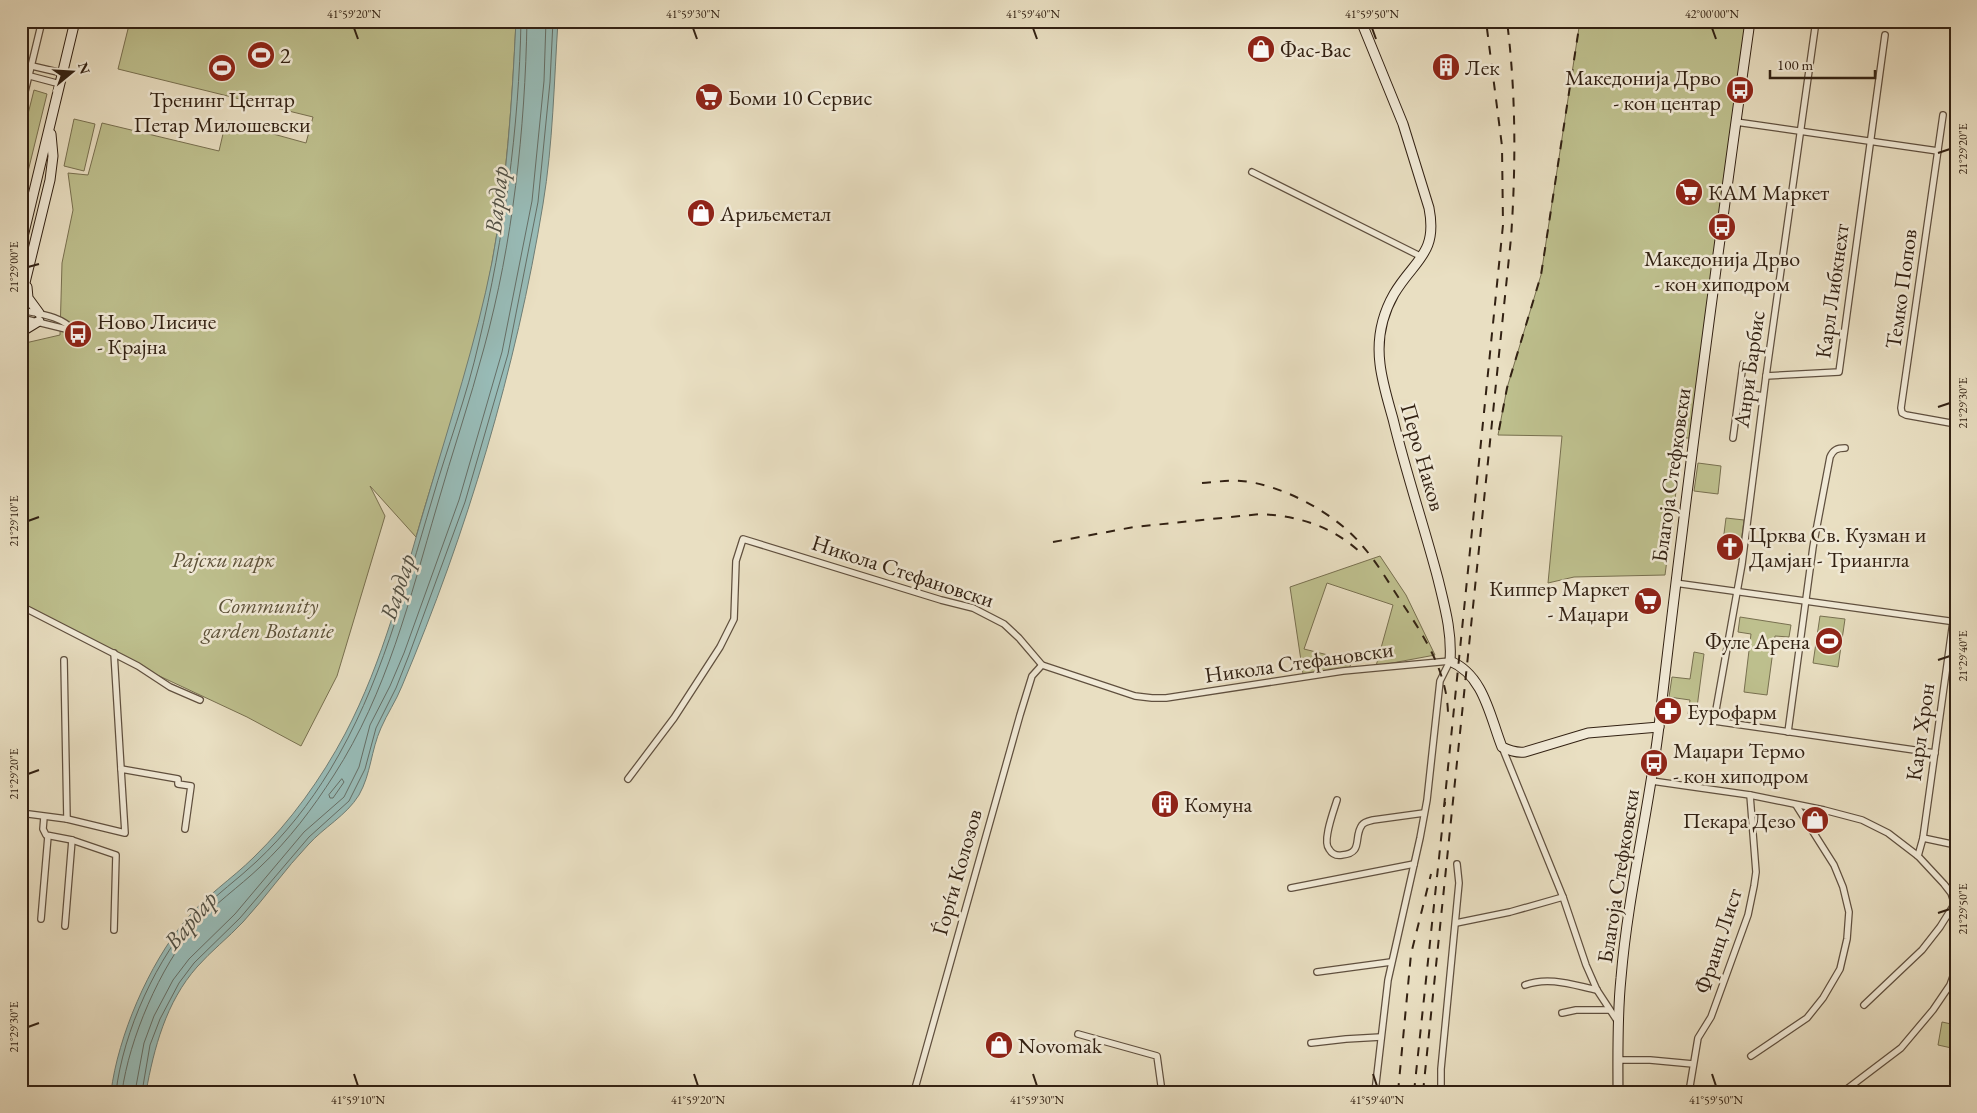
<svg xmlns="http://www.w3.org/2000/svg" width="1977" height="1113" viewBox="0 0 1977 1113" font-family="'EB Garamond',serif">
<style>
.green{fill:#bec08e;stroke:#787050}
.water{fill:#98bcb8;stroke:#6f7e76}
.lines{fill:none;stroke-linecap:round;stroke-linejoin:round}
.shore{stroke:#656e66;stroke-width:1}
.street-casing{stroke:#60503f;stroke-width:8}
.secondary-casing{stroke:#322113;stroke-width:11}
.street{stroke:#f1ead7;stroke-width:5.5}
.secondary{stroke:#f1ead7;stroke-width:9}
.rail{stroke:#322113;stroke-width:2;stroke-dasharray:9 9;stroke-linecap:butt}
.ticks{fill:none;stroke:#322113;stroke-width:2}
.labels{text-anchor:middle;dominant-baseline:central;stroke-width:5;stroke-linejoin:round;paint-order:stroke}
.poi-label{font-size:22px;fill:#322113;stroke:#f1ead7;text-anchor:start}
.street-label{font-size:22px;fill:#322113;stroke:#f1ead7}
.park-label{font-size:22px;font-style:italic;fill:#5c5138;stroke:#f1ead7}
.water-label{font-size:24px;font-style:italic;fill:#515045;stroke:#f1ead7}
.neatline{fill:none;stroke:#322113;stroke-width:2}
.ticks-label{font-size:12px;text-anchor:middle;fill:#322113}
</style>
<rect width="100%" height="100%" fill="#e9dfc2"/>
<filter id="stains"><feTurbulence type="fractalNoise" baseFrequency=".004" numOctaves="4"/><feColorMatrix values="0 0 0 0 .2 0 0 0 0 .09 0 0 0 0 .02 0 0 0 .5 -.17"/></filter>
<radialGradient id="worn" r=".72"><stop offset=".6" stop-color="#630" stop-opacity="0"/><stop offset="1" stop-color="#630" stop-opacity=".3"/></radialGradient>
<g class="green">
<path d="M 130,21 L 516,21 C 511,130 502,239 474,344 C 457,409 434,473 416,537 L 370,486 L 385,516 L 337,676 L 301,746 L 247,717 L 138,666 L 21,604 L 21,344 L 60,335 L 62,263 L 73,210 L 68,173 L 88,175 L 102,123 L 219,151 L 226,121 L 306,143 L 313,117 L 118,69 Z"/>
<path d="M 1580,21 L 1748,21 L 1694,438 L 1683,438 L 1665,575 L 1574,577 L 1548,583 L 1562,436 L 1498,435 L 1507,388 L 1541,275 Z"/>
<path d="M 34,90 L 47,94 L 21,200 L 21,142 Z"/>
<path d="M 74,119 L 95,124 L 84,171 L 64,166 Z"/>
<path d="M 1698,463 L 1721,466 L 1718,494 L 1694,491 Z"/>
<path d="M 1726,518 L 1744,520 L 1739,559 L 1721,557 Z"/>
<path d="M 1380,556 L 1406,595 L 1435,655 L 1376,666 L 1393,605 L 1327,583 L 1304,649 L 1352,661 L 1349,669 L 1303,674 L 1290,587 Z"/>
<path d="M 1820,616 L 1845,619 L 1838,667 L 1813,663 Z"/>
<path d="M 1740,617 L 1791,625 L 1789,637 L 1775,636 L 1767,695 L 1744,692 L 1751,634 L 1738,632 Z"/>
<path d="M 1694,652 L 1704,654 L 1696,715 L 1688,714 L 1690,700 L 1669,697 L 1672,677 L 1690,679 Z"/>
<path d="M 1942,1022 L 1956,1025 L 1956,1049 L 1938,1045 Z"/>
</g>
<path class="water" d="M 516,21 L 558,21 C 554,82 553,144 543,204 C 516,369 467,532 402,686 C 396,701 387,714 381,728 C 371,750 371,774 359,795 C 346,816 324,827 308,845 C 285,869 266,897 243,922 C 228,938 211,951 197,967 C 166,1002 154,1048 146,1092 L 111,1092 C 118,1036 149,964 185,921 C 205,896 232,879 254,857 C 291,821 321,779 345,734 C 384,660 403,580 427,500 C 450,421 476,343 492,262 C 507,182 512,102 516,21 Z"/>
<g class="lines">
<g class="shore">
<path d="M 342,779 L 344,782 L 333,798 L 330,798 L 329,795 Z"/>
<path d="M 116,1092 C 123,1032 157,956 199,912 C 217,894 238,879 256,862 C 285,835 310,803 330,770 C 381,686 404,593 432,500 C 447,448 467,396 479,342 C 504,237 519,129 521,21"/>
<path d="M 122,1092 C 129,1039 160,967 195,926 C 214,904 239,887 260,867 C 289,840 313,808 334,775 C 387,693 410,598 437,506 C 452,453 470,401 484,348 C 513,242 525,130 527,21"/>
<path d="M 135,1092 L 144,1043 L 154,1016 L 173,980 L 189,959 L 235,914 L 304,832 L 344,797 L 359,767 L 370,725 L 390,686 L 404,653 L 459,500 L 502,352 L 532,201 L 544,81 L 546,21"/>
<path d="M 142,1092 L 150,1045 L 160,1019 L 179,983 L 194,963 L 240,918 L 309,837 L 349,801 L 365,769 L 376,728 L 396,688 L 409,655 L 465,502 L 508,354 L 538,202 L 550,82 L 553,21"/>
</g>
<defs>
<g id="street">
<path d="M 1816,21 L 1766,376 L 1742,564 L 1714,721 L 1935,753"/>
<path d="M 32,66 L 62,73"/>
<path d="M 30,76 L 60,84"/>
<path d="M 21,108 L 42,21"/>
<path d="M 1943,115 L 1901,408 L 1902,413 L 1906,415 L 1956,424"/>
<path d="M 1736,122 L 1938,151"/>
<path d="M 1252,172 L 1422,257"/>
<path d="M 21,310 C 40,314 62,316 74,331"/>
<path d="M 21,318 L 74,331"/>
<path d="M 1766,376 L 1839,372 L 1885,35"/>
<path d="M 1740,392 L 1763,396"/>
<path d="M 1733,438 L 1743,364"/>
<path d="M 1675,583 L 1956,622"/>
<path d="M 21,606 L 138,666 L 170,687 L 200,700"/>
<path d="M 114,653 L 121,769"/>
<path d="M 64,660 L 67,819"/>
<path d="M 1788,732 L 1813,547 L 1830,457 C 1833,450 1837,448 1845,448"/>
<path d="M 1502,747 L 1563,897 L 1586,965 L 1597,990 L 1618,1022"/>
<path d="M 628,779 L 674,718 L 720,647 L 734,619 L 736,561 L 743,539 L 941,600 L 973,608 L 1004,624 L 1019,638 L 1042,665 L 1135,696 L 1152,698 L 1166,698 L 1343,671 L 1450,661"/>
<path d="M 1652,781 L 1750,795 L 1824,810 L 1862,820 L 1888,833 L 1918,856 L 1944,884 L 1951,893 L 1956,908"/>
<path d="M 1337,800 C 1334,810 1322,841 1329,849 C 1332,854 1337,856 1342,855 C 1364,853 1353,837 1362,825 C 1364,822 1369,821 1373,820 L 1424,813"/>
<path d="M 21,804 L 24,793 L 23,712 L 24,672"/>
<path d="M 21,813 L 67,819 L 125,833 L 121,769 L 178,779 L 178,784 L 191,786 L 185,829"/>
<path d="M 44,817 L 43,829 L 46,835 L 72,840 L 116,855 L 114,930"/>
<path d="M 1923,838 L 1956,845"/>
<path d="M 1918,856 L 1923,838 L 1956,600"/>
<path d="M 1291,888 L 1414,864"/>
<path d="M 41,919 L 48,836"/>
<path d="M 1456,923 L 1510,912 L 1563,897"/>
<path d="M 65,926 L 72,840"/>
<path d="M 1317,972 L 1391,962"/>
<path d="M 1525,985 C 1549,976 1573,985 1597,990"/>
<path d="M 1864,1005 L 1922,950 L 1940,927 L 1955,903"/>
<path d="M 1562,1013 L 1576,1010 L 1609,1010"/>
<path d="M 1078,1034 L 1157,1056 L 1162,1092"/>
<path d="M 1311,1043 L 1346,1039 L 1381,1037"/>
<path d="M 1751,1056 L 1807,1018 L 1823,998 L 1840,969 L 1847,939 L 1849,912 L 1843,887 L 1834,865 L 1796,805"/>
<path d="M 1618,1060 L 1650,1060 L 1693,1064"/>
<path d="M 914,1092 L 1020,715 L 1032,676 L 1042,665"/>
<path d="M 1375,1092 L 1388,980 L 1420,838 L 1427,800 L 1440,681 L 1450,661"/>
<path d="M 1441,1092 L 1441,1069 L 1459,883 L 1457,864"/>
<path d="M 1689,1092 L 1698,1038 L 1711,1017 L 1748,915 L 1754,886 L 1756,872 L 1750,795"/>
<path d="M 1843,1092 L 1901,1048 L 1933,1010 L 1950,985 L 1956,968"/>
</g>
<g id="secondary">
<path d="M 1361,21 L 1403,124 L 1429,208 C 1438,254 1414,260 1394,294 C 1382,315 1377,340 1380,364 C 1382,382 1388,401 1393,419 C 1406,473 1424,526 1438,579 C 1445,608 1452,632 1450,661 C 1484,675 1490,717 1502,747 C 1510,751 1517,753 1525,752 L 1588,733 L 1659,727"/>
<path d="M 1952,21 L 1956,27"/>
<path d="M 21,245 L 75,21"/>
<path d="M 27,287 L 28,298 L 39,313"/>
<path d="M 21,299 L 50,180 L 53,156 L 51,134"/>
<path d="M 21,332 L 39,321"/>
<path d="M 1618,1092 C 1618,1054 1617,1016 1621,978 C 1628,893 1649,810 1659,726 C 1686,491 1717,256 1750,21"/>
</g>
</defs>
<use href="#street" class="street-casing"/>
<use href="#secondary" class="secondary-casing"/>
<use href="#street" class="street"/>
<use href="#secondary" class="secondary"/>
<g class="rail">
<path d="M 1499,430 L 1507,388 L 1541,275 L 1580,21"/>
<path d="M 1202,483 C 1215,482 1228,480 1241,481 C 1281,484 1334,513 1360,543 C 1377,562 1390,585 1404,606 C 1426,639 1447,673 1448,713"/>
<path d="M 1053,542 L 1134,527 L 1260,514 C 1299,516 1332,526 1361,553"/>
<path d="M 1444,807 L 1503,225 L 1502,146 L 1486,21"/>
<path d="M 1398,1092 L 1411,954 L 1431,874"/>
<path d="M 1414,1092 L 1445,802"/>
<path d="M 1423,1092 L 1511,238 C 1516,166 1516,93 1507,21"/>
</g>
</g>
<path class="ticks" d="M 354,28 L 358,39M 693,28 L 697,39M 1033,28 L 1037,39M 1372,28 L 1376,39M 1712,28 L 1716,39M 1938,153 L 1950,149M 28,267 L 39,264M 1938,407 L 1950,403M 28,521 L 39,517M 1938,660 L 1950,656M 28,774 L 39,770M 1938,913 L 1950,909M 28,1027 L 39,1023M 354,1074 L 358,1086M 694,1074 L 698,1086M 1033,1074 L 1037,1086M 1373,1074 L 1377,1086M 1712,1074 L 1716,1086"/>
<defs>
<symbol id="shop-disc" viewBox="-11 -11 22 22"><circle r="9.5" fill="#8f2418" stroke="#f1ead7"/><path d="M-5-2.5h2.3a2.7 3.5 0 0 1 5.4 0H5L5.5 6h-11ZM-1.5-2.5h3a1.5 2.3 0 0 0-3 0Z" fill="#fff"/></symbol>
<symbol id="stadium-disc" viewBox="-11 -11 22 22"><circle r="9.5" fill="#8f2418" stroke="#f1ead7"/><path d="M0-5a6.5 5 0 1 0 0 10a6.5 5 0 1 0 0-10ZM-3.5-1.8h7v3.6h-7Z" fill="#fff"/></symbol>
<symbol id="building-disc" viewBox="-11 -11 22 22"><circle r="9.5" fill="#8f2418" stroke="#f1ead7"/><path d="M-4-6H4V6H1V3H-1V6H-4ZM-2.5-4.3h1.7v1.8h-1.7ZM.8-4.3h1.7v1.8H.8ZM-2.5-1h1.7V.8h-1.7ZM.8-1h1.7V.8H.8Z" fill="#fff"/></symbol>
<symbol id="bus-disc" viewBox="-11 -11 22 22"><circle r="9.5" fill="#8f2418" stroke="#f1ead7"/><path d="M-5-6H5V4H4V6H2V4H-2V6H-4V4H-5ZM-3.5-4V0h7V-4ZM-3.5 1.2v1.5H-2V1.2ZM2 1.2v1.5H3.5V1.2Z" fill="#fff"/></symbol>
<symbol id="supermarket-disc" viewBox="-11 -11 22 22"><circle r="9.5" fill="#8f2418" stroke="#f1ead7"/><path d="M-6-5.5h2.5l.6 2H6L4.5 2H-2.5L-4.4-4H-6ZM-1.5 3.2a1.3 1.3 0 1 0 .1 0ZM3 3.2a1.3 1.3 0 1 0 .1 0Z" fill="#fff"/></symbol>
<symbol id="church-disc" viewBox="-11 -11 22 22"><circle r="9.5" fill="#8f2418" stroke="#f1ead7"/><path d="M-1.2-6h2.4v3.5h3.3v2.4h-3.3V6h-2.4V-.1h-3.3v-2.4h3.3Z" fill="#fff"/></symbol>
<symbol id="pharmacy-disc" viewBox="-11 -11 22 22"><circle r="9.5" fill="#8f2418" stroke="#f1ead7"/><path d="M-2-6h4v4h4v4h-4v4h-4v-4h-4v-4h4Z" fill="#fff"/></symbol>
</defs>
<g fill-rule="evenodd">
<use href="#shop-disc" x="1245" y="33" width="32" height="32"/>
<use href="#stadium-disc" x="245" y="39" width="32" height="32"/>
<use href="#building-disc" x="1430" y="51" width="32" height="32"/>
<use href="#stadium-disc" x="206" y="52" width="32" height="32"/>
<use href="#bus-disc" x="1724" y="74" width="32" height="32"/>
<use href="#supermarket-disc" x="693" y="81" width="32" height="32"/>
<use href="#supermarket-disc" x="1673" y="176" width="32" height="32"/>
<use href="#shop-disc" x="685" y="197" width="32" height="32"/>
<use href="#bus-disc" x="1706" y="211" width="32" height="32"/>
<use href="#bus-disc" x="62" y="318" width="32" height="32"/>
<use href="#church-disc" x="1714" y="531" width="32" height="32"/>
<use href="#supermarket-disc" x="1632" y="585" width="32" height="32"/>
<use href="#stadium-disc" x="1813" y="625" width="32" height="32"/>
<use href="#pharmacy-disc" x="1652" y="695" width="32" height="32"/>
<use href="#bus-disc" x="1638" y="747" width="32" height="32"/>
<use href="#building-disc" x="1149" y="788" width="32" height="32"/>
<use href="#shop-disc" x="1799" y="804" width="32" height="32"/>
<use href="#shop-disc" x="983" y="1029" width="32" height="32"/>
</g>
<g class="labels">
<g class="poi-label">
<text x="1280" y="49">Фас-Вас</text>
<text x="280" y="55">2</text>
<text x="1465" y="67">Лек</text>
<text x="1721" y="77" text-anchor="end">Македонија Дрво<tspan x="1721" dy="25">- кон центар</tspan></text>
<text x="728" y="97">Боми 10 Сервис</text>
<text x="222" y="99" text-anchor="middle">Тренинг Центар<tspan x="222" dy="25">Петар Милошевски</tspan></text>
<text x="1708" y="192">КАМ Маркет</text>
<text x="720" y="213">Ариљеметал</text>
<text x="1722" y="258" text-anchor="middle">Македонија Дрво<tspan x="1722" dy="25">- кон хиподром</tspan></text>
<text x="97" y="321">Ново Лисиче<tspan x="97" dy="25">- Крајна</tspan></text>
<text x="1749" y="534">Црква Св. Кузман и<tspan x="1749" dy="25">Дамјан - Триангла</tspan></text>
<text x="1629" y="588" text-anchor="end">Киппер Маркет<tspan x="1629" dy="25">- Маџари</tspan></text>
<text x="1810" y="641" text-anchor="end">Фуле Арена</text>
<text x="1687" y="711">Еурофарм</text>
<text x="1673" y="750">Маџари Термо<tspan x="1673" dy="25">- кон хиподром</tspan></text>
<text x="1184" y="804">Комуна</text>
<text x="1796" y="820" text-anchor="end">Пекара Дезо</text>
<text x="1018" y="1045">Novomak</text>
</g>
<g class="street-label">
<text transform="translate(1901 289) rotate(-82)">Темко Попов</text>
<text transform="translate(1832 291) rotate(-82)">Карл Либкнехт</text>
<text transform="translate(1749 369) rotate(-82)">Анри Барбис</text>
<text transform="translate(1423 457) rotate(74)">Перо Наков</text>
<text transform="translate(1671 475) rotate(-82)">Благоја Стефковски</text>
<text transform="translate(903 571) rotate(18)">Никола Стефановски</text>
<text transform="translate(1299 662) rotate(-8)">Никола Стефановски</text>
<text transform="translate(1920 732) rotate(-82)">Карл Хрон</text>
<text transform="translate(957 872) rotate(-74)">Ѓорѓи Колозов</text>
<text transform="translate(1618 876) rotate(-81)">Благоја Стефковски</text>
<text transform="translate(1718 941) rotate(-72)">Франц Лист</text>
</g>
<g class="park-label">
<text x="223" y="559">Рајски парк</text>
<text x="268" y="605">Community<tspan x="268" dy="25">garden Bostanie</tspan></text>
</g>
<g class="water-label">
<text transform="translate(496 200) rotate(-84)">Вардар</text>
<text transform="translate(397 587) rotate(-72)">Вардар</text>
<text transform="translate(190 920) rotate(-50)">Вардар</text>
</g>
</g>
<rect width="1977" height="1113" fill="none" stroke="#e9dfc2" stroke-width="55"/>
<g transform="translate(72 72) rotate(72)" stroke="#f1ead7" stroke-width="4" paint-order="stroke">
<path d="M0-4L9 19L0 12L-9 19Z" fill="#322113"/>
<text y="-8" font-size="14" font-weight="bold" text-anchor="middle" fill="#322113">N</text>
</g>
<path d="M1770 70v8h105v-8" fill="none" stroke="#322113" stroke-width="2.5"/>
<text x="1777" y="70" font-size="15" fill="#322113" stroke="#f1ead7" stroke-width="4" paint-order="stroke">100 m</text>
<rect x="28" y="28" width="1922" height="1058" class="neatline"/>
<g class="ticks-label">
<text x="354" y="18">41°59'20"N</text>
<text x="693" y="18">41°59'30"N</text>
<text x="1033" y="18">41°59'40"N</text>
<text x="1372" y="18">41°59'50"N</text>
<text x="1712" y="18">42°00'00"N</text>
<text transform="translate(1963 149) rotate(-90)" y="4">21°29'20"E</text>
<text transform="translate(14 267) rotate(-90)" y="4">21°29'00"E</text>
<text transform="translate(1963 403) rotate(-90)" y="4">21°29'30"E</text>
<text transform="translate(14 521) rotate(-90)" y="4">21°29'10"E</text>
<text transform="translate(1963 656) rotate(-90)" y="4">21°29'40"E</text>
<text transform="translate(14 774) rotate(-90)" y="4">21°29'20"E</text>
<text transform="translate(1963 909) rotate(-90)" y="4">21°29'50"E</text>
<text transform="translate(14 1027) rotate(-90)" y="4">21°29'30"E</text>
<text x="358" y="1104">41°59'10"N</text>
<text x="698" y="1104">41°59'20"N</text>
<text x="1037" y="1104">41°59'30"N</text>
<text x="1377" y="1104">41°59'40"N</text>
<text x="1716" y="1104">41°59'50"N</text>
</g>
<rect width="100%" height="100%" filter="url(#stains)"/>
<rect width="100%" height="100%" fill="url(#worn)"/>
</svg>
